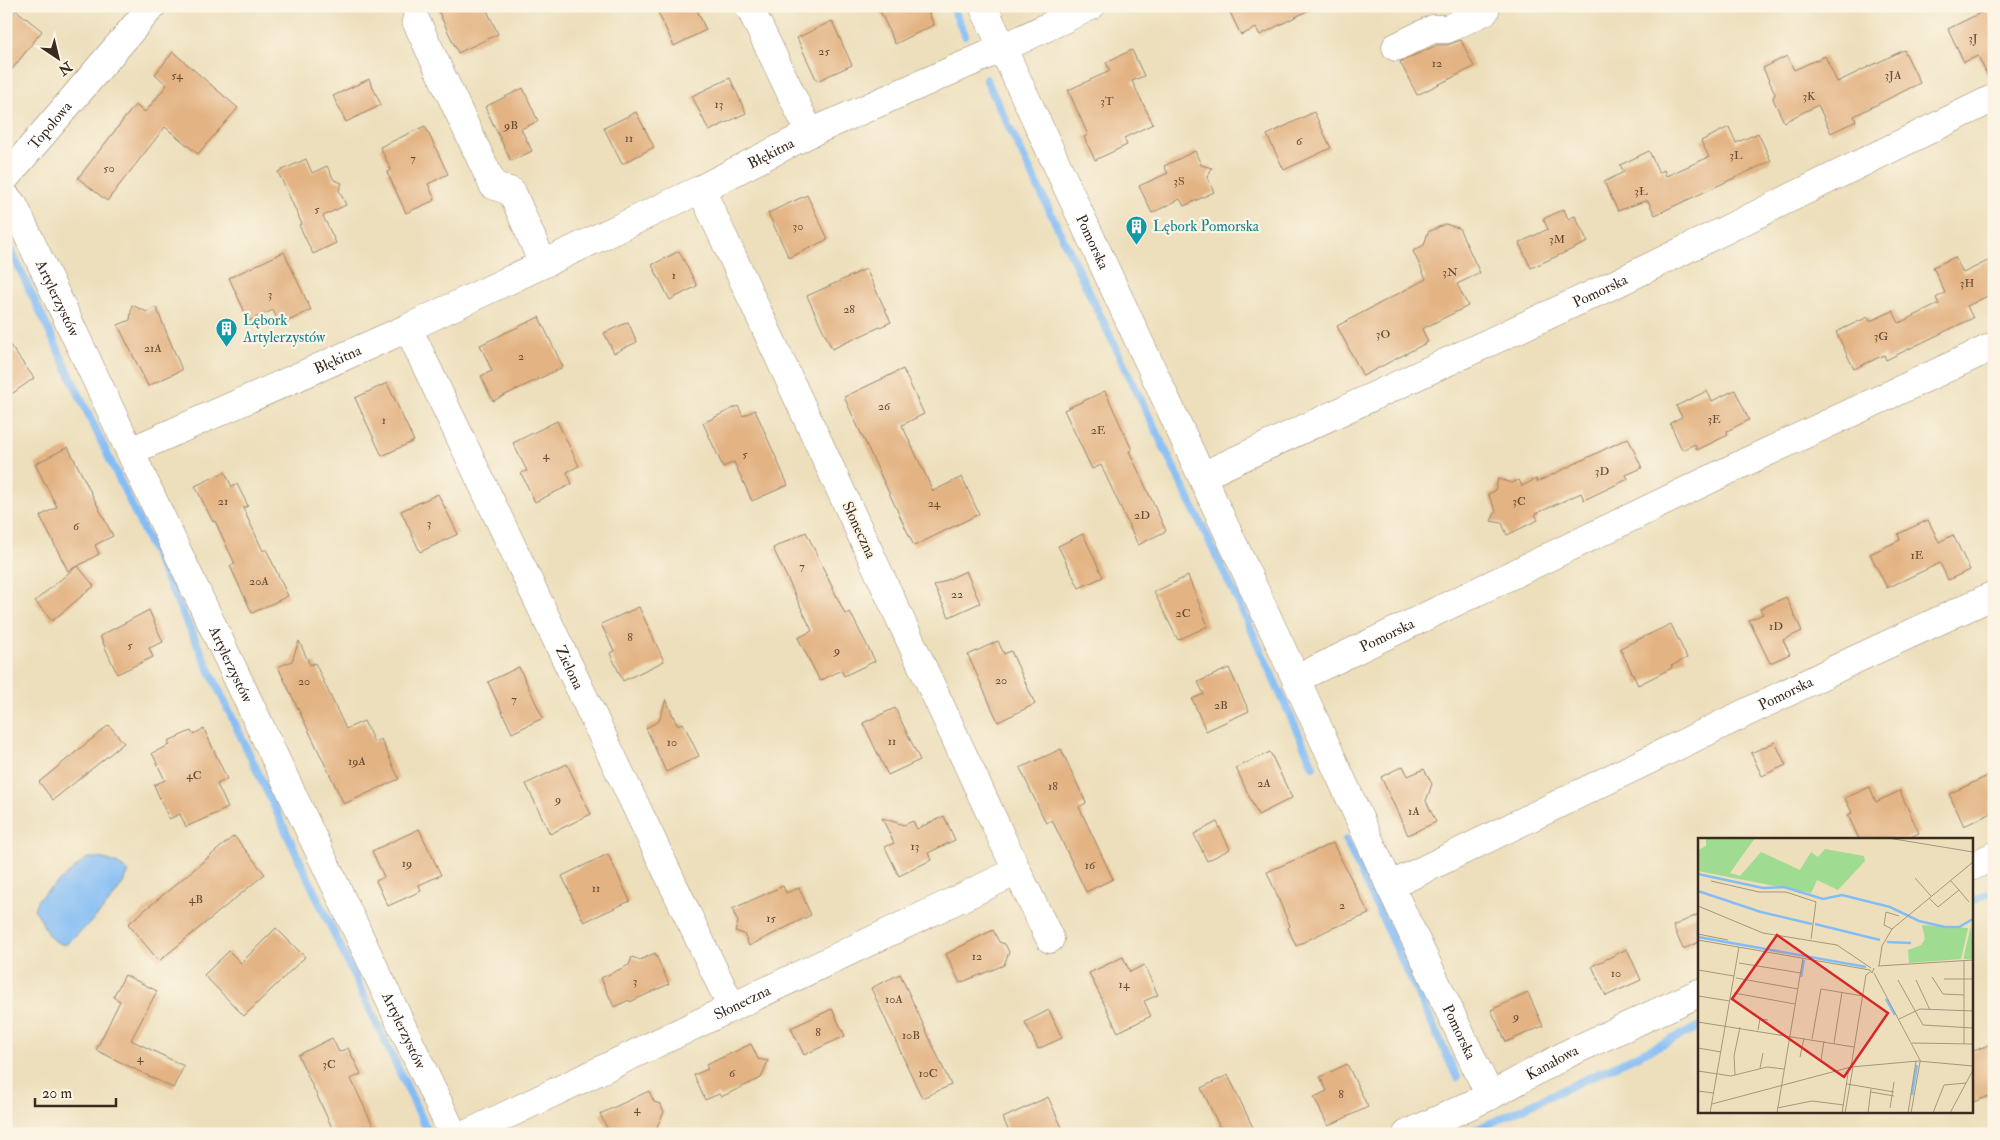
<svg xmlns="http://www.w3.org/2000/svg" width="2000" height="1140" viewBox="0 0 2000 1140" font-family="'IM FELL Double Pica',serif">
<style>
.water{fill:#84bdf5;stroke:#60748a}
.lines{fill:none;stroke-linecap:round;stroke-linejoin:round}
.stream{stroke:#84bdf5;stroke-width:8}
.building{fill:#e3b383}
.minor-casing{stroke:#94846d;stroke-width:29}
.minor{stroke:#fff;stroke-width:28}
.labels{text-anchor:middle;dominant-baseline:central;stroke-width:4.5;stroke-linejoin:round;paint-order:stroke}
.number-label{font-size:12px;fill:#654c37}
.street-label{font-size:15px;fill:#3b2a1e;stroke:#fcf5e5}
.culture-label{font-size:15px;fill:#0d838f;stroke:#fcf5e5;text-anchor:start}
.inset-river{fill:none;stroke:#84bdf5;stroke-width:2.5}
.inset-road{fill:none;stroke:#a6977d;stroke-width:1}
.view{fill:#d62828;fill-opacity:0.15;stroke:#d62828;stroke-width:2.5}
.inset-edge{fill:none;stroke:#3b2a1e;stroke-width:2.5}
</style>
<rect width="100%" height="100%" fill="#fcf5e5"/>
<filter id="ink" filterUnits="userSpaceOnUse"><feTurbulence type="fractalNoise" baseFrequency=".02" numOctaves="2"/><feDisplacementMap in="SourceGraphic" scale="10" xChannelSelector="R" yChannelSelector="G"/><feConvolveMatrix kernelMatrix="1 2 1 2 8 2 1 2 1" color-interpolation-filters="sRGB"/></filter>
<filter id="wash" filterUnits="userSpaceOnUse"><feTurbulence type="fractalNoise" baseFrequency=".0096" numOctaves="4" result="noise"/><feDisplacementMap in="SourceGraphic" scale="20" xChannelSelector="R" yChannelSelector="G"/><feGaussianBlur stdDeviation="1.12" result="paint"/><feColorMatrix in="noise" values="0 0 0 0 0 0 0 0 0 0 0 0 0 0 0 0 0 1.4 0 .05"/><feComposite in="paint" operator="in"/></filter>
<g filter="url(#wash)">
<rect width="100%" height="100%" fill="#eddfbc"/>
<path class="water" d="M 87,858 C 103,857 117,861 129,872 C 115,901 90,924 65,945 C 41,938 48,926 34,909 L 38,899 Z"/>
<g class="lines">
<g class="stream">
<path d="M 952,6 L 965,35"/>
<path d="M 986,79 L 1240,605 L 1313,766"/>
<path d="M 6,240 L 429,1134"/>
<path d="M 1346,840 L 1457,1077"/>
<path d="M 1971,902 L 1994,891"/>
<path d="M 1467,1134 L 1699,1027"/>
</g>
</g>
<g id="blocks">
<g class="building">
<path d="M 6,6 L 11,6 L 42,31 L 6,77 Z"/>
<path d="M 436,6 L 485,6 L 498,34 L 458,53 Z"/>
<path d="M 655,6 L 695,6 L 706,30 L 674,46 Z"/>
<path d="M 878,6 L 926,6 L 934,25 L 895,44 Z"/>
<path d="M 1227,6 L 1317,6 L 1260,35 L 1256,28 L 1241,35 Z"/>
<path d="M 1986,10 L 1994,25 L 1994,83 L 1991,83 L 1978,56 L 1964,62 L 1948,29 Z"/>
<path d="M 832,21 L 852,65 L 817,81 L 797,38 Z"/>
<path d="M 1461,40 L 1474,67 L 1417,95 L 1400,62 L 1437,45 L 1447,45 Z"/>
<path d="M 1132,50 L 1144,76 L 1132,81 L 1153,124 L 1124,138 L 1127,145 L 1095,160 L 1084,137 L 1088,135 L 1068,90 L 1110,71 L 1106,62 Z"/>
<path d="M 1904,50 L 1920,83 L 1854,116 L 1856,121 L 1831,133 L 1818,105 L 1784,122 L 1773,99 L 1775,93 L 1763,68 L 1787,56 L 1794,70 L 1825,56 L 1837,82 Z"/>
<path d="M 173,52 L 238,108 L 198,154 L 165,127 L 107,201 L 78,178 L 135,105 L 145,112 L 167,85 L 155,74 Z"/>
<path d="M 730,78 L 746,113 L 709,131 L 692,96 Z"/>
<path d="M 369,79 L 381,105 L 346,122 L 333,96 Z"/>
<path d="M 523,88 L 538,121 L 521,129 L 532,151 L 511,161 L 485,107 Z"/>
<path d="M 636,112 L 654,147 L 622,164 L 604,128 Z"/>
<path d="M 1314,112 L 1331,148 L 1284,170 L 1267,135 Z"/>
<path d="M 425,126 L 448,174 L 428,184 L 435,200 L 406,213 L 387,172 L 391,170 L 380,147 Z"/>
<path d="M 1729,127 L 1736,143 L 1758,133 L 1771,161 L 1655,215 L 1648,201 L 1644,201 L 1618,211 L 1604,182 L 1624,172 L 1620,165 L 1649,151 L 1659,173 L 1664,170 L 1666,176 L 1709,157 L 1701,141 Z"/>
<path d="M 1195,151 L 1201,165 L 1212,168 L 1207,177 L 1214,192 L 1184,206 L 1180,199 L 1152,213 L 1139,186 L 1168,173 L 1164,166 Z"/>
<path d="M 306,159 L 312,173 L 327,166 L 334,180 L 342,183 L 339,190 L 346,205 L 323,216 L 336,243 L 313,254 L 299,225 L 302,224 L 278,172 Z"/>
<path d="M 807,195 L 828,239 L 789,258 L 768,213 Z"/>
<path d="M 1564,209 L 1568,219 L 1575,216 L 1588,242 L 1531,268 L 1519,243 L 1548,229 L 1543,219 Z"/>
<path d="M 1445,224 L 1459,228 L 1480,273 L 1457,284 L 1468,306 L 1422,329 L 1428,342 L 1363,376 L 1337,326 L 1426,279 L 1413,251 L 1424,245 L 1428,232 Z"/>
<path d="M 679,251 L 697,286 L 670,300 L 652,265 Z"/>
<path d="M 284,252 L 311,310 L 280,325 L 273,310 L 249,321 L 229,278 Z"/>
<path d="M 1955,257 L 1963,273 L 1994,258 L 1994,293 L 1967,306 L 1973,318 L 1886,360 L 1884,355 L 1854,369 L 1836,332 L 1868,317 L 1870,321 L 1893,311 L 1899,323 L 1939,304 L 1936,298 L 1945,293 L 1933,267 Z"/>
<path d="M 866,269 L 891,322 L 832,349 L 807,296 Z"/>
<path d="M 132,305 L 147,312 L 156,307 L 182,370 L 148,386 L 118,325 L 130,320 Z"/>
<path d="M 539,317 L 563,367 L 493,401 L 481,376 L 492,371 L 480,345 Z"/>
<path d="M 628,322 L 637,342 L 614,353 L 604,333 Z"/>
<path d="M 6,340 L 34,378 L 6,398 Z"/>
<path d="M 903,369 L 924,414 L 902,425 L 933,491 L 962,477 L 979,514 L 914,546 L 844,397 Z"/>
<path d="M 387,383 L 414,441 L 382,456 L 355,398 Z"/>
<path d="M 1735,390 L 1749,420 L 1727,431 L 1728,435 L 1697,450 L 1695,444 L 1682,450 L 1670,423 L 1682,417 L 1676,406 L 1707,391 L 1712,401 Z"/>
<path d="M 1105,391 L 1132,450 L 1129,451 L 1166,531 L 1138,545 L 1101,465 L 1092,469 L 1064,410 Z"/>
<path d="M 738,406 L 743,416 L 755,410 L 788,485 L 752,501 L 734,462 L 723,467 L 703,423 Z"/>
<path d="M 557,421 L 579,466 L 567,472 L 572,484 L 535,502 L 521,473 L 527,471 L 513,443 Z"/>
<path d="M 1628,438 L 1642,468 L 1626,475 L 1628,479 L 1584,500 L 1581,493 L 1535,514 L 1538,520 L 1507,535 L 1502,523 L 1491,521 L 1496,511 L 1488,494 L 1495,491 L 1498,479 L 1512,483 L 1519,480 L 1522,486 L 1536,479 L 1537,482 Z"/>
<path d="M 68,447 L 113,536 L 95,545 L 99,554 L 78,566 L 94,586 L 52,621 L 35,601 L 77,566 L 68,571 L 40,516 L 57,507 L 35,464 Z"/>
<path d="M 225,472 L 232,487 L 237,484 L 248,506 L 243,508 L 263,551 L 266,549 L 288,596 L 252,613 L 230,566 L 235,564 L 215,521 L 213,522 L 195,486 Z"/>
<path d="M 438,494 L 458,534 L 420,552 L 401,511 Z"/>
<path d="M 1928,520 L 1939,542 L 1953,535 L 1970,570 L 1948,580 L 1940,563 L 1887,588 L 1870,554 L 1900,540 L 1898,534 Z"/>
<path d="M 806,532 L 845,614 L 850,612 L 875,661 L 844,676 L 841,670 L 820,681 L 798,638 L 812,631 L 773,548 Z"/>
<path d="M 1083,534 L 1103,577 L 1079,588 L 1058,546 Z"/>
<path d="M 966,571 L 980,603 L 949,617 L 934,586 Z"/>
<path d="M 1188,576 L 1208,626 L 1178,640 L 1154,592 Z"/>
<path d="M 1786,597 L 1802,631 L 1783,640 L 1790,654 L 1770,663 L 1749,620 L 1763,614 L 1760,609 Z"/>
<path d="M 639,607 L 664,661 L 623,681 L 610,653 L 614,651 L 601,624 Z"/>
<path d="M 149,610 L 163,642 L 149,648 L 153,657 L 117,674 L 100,636 Z"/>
<path d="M 1671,624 L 1687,658 L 1671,666 L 1672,668 L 1638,685 L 1620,648 Z"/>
<path d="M 299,641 L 310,665 L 315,663 L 346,729 L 364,721 L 374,742 L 381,739 L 399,779 L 344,804 L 278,667 L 292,661 Z"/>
<path d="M 998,641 L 1004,654 L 1011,651 L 1035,704 L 998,722 L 968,655 Z"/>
<path d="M 519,667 L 543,718 L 512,733 L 488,682 Z"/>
<path d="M 1229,668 L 1249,711 L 1206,731 L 1192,699 L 1204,694 L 1198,682 Z"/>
<path d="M 666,699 L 677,725 L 683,723 L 699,756 L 666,772 L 646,728 L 659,721 Z"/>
<path d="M 895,708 L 920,760 L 888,775 L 863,723 Z"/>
<path d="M 109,725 L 124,743 L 53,800 L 39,782 Z"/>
<path d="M 204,729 L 227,779 L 217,784 L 228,808 L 186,827 L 180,814 L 169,819 L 154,785 L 165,780 L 152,753 L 170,745 L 168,741 L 191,731 L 193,734 Z"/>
<path d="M 1775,742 L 1786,765 L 1762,776 L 1751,753 Z"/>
<path d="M 1061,749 L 1086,803 L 1079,807 L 1113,879 L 1086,892 L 1052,820 L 1046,823 L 1020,768 Z"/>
<path d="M 1270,752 L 1292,798 L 1258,815 L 1236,768 Z"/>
<path d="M 567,764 L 591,814 L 550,834 L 526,784 Z"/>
<path d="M 1403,766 L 1408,776 L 1424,769 L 1432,784 L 1426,801 L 1436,822 L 1408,835 L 1381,777 Z"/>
<path d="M 1994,773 L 1994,812 L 1964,826 L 1949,794 Z"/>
<path d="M 1870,787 L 1876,802 L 1900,791 L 1919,833 L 1906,839 L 1859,839 L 1848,815 L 1852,813 L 1845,798 Z"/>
<path d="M 944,816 L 955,840 L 928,853 L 931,860 L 899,876 L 885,847 L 894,843 L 882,818 L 904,825 L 913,821 L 917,829 Z"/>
<path d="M 1217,822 L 1230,849 L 1207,861 L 1194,834 Z"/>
<path d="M 419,829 L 441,875 L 419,885 L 421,891 L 388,906 L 376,881 L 384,877 L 372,851 Z"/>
<path d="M 234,836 L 265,874 L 159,961 L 128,924 Z"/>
<path d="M 1333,843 L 1369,914 L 1330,929 L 1296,946 L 1288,928 L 1290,926 L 1267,872 Z"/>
<path d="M 608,854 L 630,901 L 584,922 L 562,876 Z"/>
<path d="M 783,886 L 786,893 L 799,888 L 811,915 L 749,946 L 744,934 L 735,931 L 738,922 L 732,909 Z"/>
<path d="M 1699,914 L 1699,942 L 1683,949 L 1673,926 Z"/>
<path d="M 276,928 L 305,957 L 244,1016 L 204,975 L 229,951 L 241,963 Z"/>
<path d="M 993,930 L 999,942 L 1005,944 L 1009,952 L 1004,965 L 960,983 L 946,954 Z"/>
<path d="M 1627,949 L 1641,980 L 1606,996 L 1592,966 Z"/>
<path d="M 655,953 L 669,984 L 630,1002 L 629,1000 L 614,1007 L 601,978 L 629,965 L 632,957 L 640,960 Z"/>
<path d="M 1123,957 L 1130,972 L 1144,965 L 1158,995 L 1144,1001 L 1151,1016 L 1118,1032 L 1089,973 Z"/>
<path d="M 900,974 L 951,1085 L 922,1098 L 871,988 Z"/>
<path d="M 125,975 L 157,991 L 131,1040 L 184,1066 L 173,1088 L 96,1050 L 120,1001 L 113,997 Z"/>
<path d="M 1528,993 L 1543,1026 L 1506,1042 L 1491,1010 Z"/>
<path d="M 832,1009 L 845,1036 L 804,1055 L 791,1028 Z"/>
<path d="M 1049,1010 L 1062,1038 L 1038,1049 L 1025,1022 Z"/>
<path d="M 332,1038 L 339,1052 L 348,1048 L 361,1074 L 351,1079 L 377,1134 L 335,1134 L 298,1055 Z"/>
<path d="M 1994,1043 L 1994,1094 L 1971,1103 L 1971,1052 Z"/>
<path d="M 751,1044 L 758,1059 L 768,1061 L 761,1078 L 721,1097 L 719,1094 L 705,1100 L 694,1075 L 708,1069 L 706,1065 Z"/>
<path d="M 1347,1064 L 1368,1107 L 1328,1126 L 1314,1097 L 1327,1091 L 1320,1077 Z"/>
<path d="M 1228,1075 L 1256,1134 L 1223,1134 L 1201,1088 Z"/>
<path d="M 649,1091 L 654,1102 L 660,1104 L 664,1112 L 655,1131 L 649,1134 L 610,1134 L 600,1114 Z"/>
<path d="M 1048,1097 L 1065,1134 L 1010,1134 L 1003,1118 Z"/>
</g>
</g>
</g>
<g filter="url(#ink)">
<use href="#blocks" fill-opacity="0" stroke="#94846d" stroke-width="1"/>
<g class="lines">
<defs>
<g id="minor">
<path d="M 749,6 L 810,133"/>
<path id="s1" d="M 983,6 L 1296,679 L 1390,886 L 1490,1096"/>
<path d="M 416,21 L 493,185 L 512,192 L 543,264"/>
<path d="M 1396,47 L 1433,29 L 1447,29 L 1485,11 L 1486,6"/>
<path id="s2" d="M 6,177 L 152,6"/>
<path id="s3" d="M 6,197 L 14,206 L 453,1134"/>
<path id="s4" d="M 408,328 L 731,1006"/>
<path id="s5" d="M 131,451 L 408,328 L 701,189 L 810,133 L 1003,48 L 1091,6"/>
<path id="s6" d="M 1202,476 L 1617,283 L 1994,98"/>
<path id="s7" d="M 1296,679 L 1750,460 L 1994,346"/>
<path d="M 1971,867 L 1994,856"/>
<path d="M 1017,871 L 1050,939"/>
<path id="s8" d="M 1390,886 L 1852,661 L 1994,595"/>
<path id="s9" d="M 467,1134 L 1017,871 L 701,189"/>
<path id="s10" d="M 1407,1134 L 1490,1096 L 1569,1053 L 1699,993"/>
</g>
</defs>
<use href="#minor" class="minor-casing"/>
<use href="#minor" class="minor"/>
</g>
</g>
<defs>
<symbol id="building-pin" viewBox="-11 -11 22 30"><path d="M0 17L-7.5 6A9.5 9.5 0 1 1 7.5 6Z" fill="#0f9aa8" stroke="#fcf5e5"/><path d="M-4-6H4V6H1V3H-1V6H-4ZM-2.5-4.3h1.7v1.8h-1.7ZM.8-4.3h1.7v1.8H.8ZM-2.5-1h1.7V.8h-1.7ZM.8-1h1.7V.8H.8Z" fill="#fff"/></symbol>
</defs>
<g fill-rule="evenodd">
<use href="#building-pin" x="1124" y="214" width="25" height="34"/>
<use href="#building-pin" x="214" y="316" width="25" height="34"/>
</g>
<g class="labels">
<g class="number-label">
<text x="1973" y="38">3J</text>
<text x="824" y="51">25</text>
<text x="1437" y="63">12</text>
<text x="177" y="75">54</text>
<text x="1893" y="75">3JA</text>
<text x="1809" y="96">3K</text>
<text x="1107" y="101">3T</text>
<text x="719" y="104">13</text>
<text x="511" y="125">9B</text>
<text x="629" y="138">11</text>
<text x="1299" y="141">6</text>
<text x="1736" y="155">3L</text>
<text x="413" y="158">7</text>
<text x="109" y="168">50</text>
<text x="1179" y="181">3S</text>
<text x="1641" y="191">3Ł</text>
<text x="317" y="209">5</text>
<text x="798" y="226">30</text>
<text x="1557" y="239">3M</text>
<text x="1450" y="272">3N</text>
<text x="674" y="275">1</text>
<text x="1967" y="283">3H</text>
<text x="270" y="294">3</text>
<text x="849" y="309">28</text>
<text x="1383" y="334">3O</text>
<text x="1881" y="336">3G</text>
<text x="153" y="348">21A</text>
<text x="521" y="356">2</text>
<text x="884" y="406">26</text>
<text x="1714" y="419">3E</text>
<text x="384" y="420">1</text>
<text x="1098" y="430">2E</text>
<text x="745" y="454">5</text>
<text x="546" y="455">4</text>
<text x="1602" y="471">3D</text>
<text x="223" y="501">21</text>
<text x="1519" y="501">3C</text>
<text x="934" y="503">24</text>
<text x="1142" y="515">2D</text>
<text x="429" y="523">3</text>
<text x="76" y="526">6</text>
<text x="1917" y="555">1E</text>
<text x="802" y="566">7</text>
<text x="259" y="581">20A</text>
<text x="957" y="594">22</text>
<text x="1183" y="613">2C</text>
<text x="1776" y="626">1D</text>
<text x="630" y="637">8</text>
<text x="130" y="645">5</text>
<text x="837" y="650">9</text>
<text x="1001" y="680">20</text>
<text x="304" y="681">20</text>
<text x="514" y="699">7</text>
<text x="1221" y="705">2B</text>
<text x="892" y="741">11</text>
<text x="672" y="742">10</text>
<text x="357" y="761">19A</text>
<text x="194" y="775">4C</text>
<text x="1264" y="783">2A</text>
<text x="1053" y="786">18</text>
<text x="558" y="799">9</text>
<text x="1414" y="811">1A</text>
<text x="915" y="846">13</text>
<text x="407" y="863">19</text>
<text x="1090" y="865">16</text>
<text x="596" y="888">11</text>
<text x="196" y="899">4B</text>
<text x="1342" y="905">2</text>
<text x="771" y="918">15</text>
<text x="977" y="956">12</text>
<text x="1616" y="973">10</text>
<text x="635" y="981">3</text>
<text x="1124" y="984">14</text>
<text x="894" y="999">10A</text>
<text x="1516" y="1016">9</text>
<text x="818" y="1032">8</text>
<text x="911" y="1035">10B</text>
<text x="140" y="1058">4</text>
<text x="329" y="1064">3C</text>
<text x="732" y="1073">6</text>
<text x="928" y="1073">10C</text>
<text x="1341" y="1094">8</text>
<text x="637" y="1109">4</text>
</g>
<g class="street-label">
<text stroke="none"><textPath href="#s2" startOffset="68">Topolowa</textPath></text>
<text stroke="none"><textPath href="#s5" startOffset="706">Błękitna</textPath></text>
<text stroke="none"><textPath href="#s1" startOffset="260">Pomorska</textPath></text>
<text stroke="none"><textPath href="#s6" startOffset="439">Pomorska</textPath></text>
<text stroke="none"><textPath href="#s3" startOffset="114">Artylerzystów</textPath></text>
<text stroke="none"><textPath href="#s5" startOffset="226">Błękitna</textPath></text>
<text transform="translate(859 530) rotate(65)">Słoneczna</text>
<text stroke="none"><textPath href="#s7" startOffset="101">Pomorska</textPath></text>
<text stroke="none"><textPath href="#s3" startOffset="519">Artylerzystów</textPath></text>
<text stroke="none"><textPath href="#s4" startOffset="376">Zielona</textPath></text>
<text stroke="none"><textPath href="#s8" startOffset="440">Pomorska</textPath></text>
<text stroke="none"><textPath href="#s9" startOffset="305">Słoneczna</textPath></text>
<text stroke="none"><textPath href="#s3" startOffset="924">Artylerzystów</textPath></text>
<text stroke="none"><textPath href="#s1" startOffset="1131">Pomorska</textPath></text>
<text stroke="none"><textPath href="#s10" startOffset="162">Kanałowa</textPath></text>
</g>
<g class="culture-label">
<text x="1153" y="226">Lębork Pomorska</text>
<text x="243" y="320">Lębork<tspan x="243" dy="17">Artylerzystów</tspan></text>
</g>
</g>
<g transform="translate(1698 838)">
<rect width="275" height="275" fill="#eddfbc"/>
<path d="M 8,0 L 57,0 L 32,35 L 42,38 L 63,14 L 102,32 L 113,14 L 120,19 L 127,11 L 166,18 L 167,23 L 140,52 L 119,42 L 113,55 L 0,33 L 0,12 L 8,8 ZM 224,87 L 270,90 L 263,121 L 211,125 L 210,112 L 223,107 L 227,101 ZM 273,88 L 275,121 L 266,121 L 266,117 Z" fill="#9fdb90"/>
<path class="inset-river" d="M 0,36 L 65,50 L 86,49 L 125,61 L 144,57 L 192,69 L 221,83 L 247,89 L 261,89 L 275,81M 0,53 L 63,74 L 114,86M 117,86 L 182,102M 0,99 L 168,129M 189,104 L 213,105M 103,139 L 106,122M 188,161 L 197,177M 214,257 L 219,227"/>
<path class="inset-road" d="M 190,0 L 275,14M 217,40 L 233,58M 13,43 L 61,54 L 88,54 L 118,64 L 113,101M 261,52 L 271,64M 231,60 L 240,69 L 261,52 L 252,42M 0,68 L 65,95 L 139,107 L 173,130M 194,91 L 186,87 L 188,74 L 201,78M 0,96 L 30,102M 0,102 L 172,132 L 174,135 L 176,130M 41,125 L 103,135M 180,128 L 275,122M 181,128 L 184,108 L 194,91 L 275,24M 0,132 L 36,138M 176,135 L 223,224M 234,139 L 245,156 L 266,157M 38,140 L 100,151M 246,141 L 275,141M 200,142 L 225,187 L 275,190M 218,142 L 232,172M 36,155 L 97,166M 0,158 L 32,163M 201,181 L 222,171 L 275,173M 0,184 L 156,209M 60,192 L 62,181 L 70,182M 114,201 L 123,151 L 165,158M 136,205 L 144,154M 214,205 L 275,206M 266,206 L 266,123M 0,210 L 23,214M 102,219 L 106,200M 123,222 L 126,203M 153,229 L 168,137 L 172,134M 62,230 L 65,215M 0,233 L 33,238 L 69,229 L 86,231M 37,237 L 36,218 L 42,189M 149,246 L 196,254M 0,253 L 16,255M 173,254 L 196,258M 14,266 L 153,229 L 220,223 L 275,228M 79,270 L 114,263 L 146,267M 192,270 L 196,244M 12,275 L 41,109M 79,275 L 105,120M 144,275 L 151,229M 147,275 L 155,229M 170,275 L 173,251M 210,275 L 218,223M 213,275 L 222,224M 235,275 L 246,247 L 268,245M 252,275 L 275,232"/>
<path class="view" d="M 79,97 L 190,175 L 146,239 L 34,161 Z"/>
<rect width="275" height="275" class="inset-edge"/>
</g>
<rect width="2000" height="1140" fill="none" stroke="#fcf5e5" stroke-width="25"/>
<g transform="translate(58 58) rotate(145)" stroke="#fcf5e5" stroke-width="4" paint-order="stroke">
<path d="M0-4L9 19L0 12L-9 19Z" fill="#3b2a1e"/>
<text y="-8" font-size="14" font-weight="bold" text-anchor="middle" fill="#3b2a1e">N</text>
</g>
<path d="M35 1098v8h81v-8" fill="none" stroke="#3b2a1e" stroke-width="2.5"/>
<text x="42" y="1098" font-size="15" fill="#3b2a1e" stroke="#fcf5e5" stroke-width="4" paint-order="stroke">20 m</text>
</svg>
